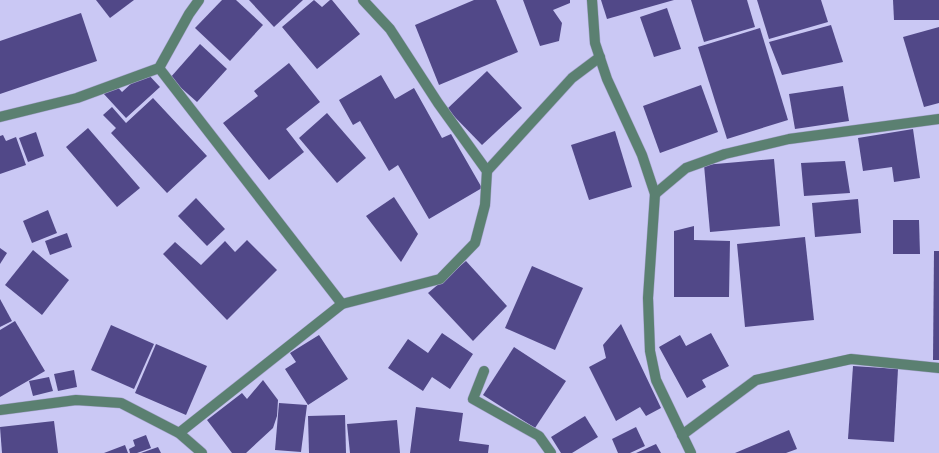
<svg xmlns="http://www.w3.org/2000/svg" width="939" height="453" viewBox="0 0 939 453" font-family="Barlow,sans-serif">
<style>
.building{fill:#514888}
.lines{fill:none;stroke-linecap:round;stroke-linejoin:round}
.minor-casing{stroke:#a7a5ce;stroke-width:11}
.minor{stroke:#5b8071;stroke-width:10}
</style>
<rect width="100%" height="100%" fill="#cac8f4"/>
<g class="building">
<path d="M 96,0 L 134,0 L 110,18 Z"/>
<path d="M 222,0 L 236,0 L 263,25 L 230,61 L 195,28 Z"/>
<path d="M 249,0 L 303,0 L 274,27 Z"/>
<path d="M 314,0 L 322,7 L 330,0 L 332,0 L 360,34 L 317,69 L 282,27 Z"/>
<path d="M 474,0 L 496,0 L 518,52 L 439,85 L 415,25 Z"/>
<path d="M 523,0 L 570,0 L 570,3 L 553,10 L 562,23 L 559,41 L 540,46 Z"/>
<path d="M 601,0 L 674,0 L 607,19 Z"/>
<path d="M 691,0 L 747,0 L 755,27 L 704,42 Z"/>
<path d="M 757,0 L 821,0 L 828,22 L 769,39 Z"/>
<path d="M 893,0 L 939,0 L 939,20 L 894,20 Z"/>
<path d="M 667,8 L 681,49 L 654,57 L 640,17 Z"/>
<path d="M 81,13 L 97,61 L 0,94 L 0,41 Z"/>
<path d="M 831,25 L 843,62 L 782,75 L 769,42 Z"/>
<path d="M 939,27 L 939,103 L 924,107 L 903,37 Z"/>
<path d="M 760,28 L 788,120 L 727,139 L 698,47 Z"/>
<path d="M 200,44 L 227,69 L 197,102 L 170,78 Z"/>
<path d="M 289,63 L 320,102 L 286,129 L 304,152 L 269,180 L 223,123 L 258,96 L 254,91 Z"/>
<path d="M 145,71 L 160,87 L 126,118 L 103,93 L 114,83 L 122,92 Z"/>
<path d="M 487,71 L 522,108 L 482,145 L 447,109 Z"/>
<path d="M 381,75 L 395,99 L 414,88 L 442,138 L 451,134 L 482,188 L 429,219 L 398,165 L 389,171 L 360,121 L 353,125 L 339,100 Z"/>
<path d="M 701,85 L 718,132 L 660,153 L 643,106 Z"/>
<path d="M 843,86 L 849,121 L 795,129 L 789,94 Z"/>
<path d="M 153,98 L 207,156 L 167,193 L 111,133 L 116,128 L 103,115 L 112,107 L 126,123 Z"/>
<path d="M 327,113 L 366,158 L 337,183 L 299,138 Z"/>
<path d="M 88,128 L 140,188 L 117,207 L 66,147 Z"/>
<path d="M 913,129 L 920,178 L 894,182 L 892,167 L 863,171 L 858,138 Z"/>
<path d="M 615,131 L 632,187 L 589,200 L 571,145 Z"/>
<path d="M 36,132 L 44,156 L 28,162 L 19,138 Z"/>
<path d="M 3,135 L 6,141 L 16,137 L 26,165 L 0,174 L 0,136 Z"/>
<path d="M 774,159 L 780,226 L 710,232 L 704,165 Z"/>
<path d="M 845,161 L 850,193 L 804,196 L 801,163 Z"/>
<path d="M 394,197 L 418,234 L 401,262 L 366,216 Z"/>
<path d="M 196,198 L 225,229 L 207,246 L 178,216 Z"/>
<path d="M 858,199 L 861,233 L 815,237 L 812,203 Z"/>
<path d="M 48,210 L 57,233 L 32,243 L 23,221 Z"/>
<path d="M 893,220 L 919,220 L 920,254 L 893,254 Z"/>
<path d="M 694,226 L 694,240 L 730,241 L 729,297 L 674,297 L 674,231 Z"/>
<path d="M 67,233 L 72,247 L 50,255 L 45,241 Z"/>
<path d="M 805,237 L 814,320 L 745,327 L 737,244 Z"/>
<path d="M 247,240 L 277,270 L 227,320 L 163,254 L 175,242 L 201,265 L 225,241 L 235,252 Z"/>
<path d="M 0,248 L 7,253 L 0,264 Z"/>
<path d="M 33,250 L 69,280 L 42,315 L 5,285 Z"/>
<path d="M 934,251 L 939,251 L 939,360 L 933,360 Z"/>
<path d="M 466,261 L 507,306 L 473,341 L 428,293 Z"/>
<path d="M 532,266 L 583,288 L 555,350 L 505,328 Z"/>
<path d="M 0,299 L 12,321 L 0,327 Z"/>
<path d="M 15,321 L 45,371 L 0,397 L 0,330 Z"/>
<path d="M 621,324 L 661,408 L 646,416 L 640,407 L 616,421 L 589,367 L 606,358 L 603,345 Z"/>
<path d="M 111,325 L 154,344 L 134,389 L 91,370 Z"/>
<path d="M 442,333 L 473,354 L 450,389 L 432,377 L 423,391 L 388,368 L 408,339 L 428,353 Z"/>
<path d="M 711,333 L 729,366 L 702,380 L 706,387 L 687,398 L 659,347 L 680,335 L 686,346 Z"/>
<path d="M 319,335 L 348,379 L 308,405 L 285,369 L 296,362 L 290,353 Z"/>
<path d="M 156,344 L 207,366 L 186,415 L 135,393 Z"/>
<path d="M 514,347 L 566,381 L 535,428 L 483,395 Z"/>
<path d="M 853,366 L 898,369 L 894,442 L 848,439 Z"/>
<path d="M 74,370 L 77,387 L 58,391 L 54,374 Z"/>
<path d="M 49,377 L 53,391 L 33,396 L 29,381 Z"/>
<path d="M 263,380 L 278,400 L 277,416 L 273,428 L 246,453 L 232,453 L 207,420 L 242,393 L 247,399 Z"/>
<path d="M 279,403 L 307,405 L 301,452 L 275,450 Z"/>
<path d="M 416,407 L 463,413 L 459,441 L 489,445 L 488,453 L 410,453 Z"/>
<path d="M 345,415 L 346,453 L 309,453 L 308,416 Z"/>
<path d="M 585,416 L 598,437 L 572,453 L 561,453 L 551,437 Z"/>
<path d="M 397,420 L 400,453 L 350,453 L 347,424 Z"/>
<path d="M 54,421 L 58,453 L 2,453 L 0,427 Z"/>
<path d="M 636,427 L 645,446 L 630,453 L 618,453 L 612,439 Z"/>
<path d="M 789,430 L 797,449 L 786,453 L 735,453 Z"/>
<path d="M 146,435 L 151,448 L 137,453 L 130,453 L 129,449 L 135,446 L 133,440 Z"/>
<path d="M 656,444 L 661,453 L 636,453 Z"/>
<path d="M 125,445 L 128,453 L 104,453 Z"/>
<path d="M 158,447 L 161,453 L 141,453 Z"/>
</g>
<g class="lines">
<defs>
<g id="minor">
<path d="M 592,0 L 595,43 L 607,79 L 642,155 L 655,194 L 648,298 L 650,351 L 656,380 L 691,453"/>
<path d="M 159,68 L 342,304"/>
<path d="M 0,117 L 77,98 L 159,68 L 189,14 L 199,0"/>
<path d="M 487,171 L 572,78 L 600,57"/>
<path d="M 655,194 L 686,168 L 725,154 L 789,139 L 939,119"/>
<path d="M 484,371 L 473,399 L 539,436 L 551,453"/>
<path d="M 0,410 L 76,400 L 121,403 L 179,433 L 202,453"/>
<path d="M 179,433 L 342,304 L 440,279 L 475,243 L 485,205 L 487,171 L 438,103 L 390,29 L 363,0"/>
<path d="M 682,435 L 756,380 L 851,359 L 939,368"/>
</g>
</defs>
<use href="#minor" class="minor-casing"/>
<use href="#minor" class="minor"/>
</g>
</svg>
